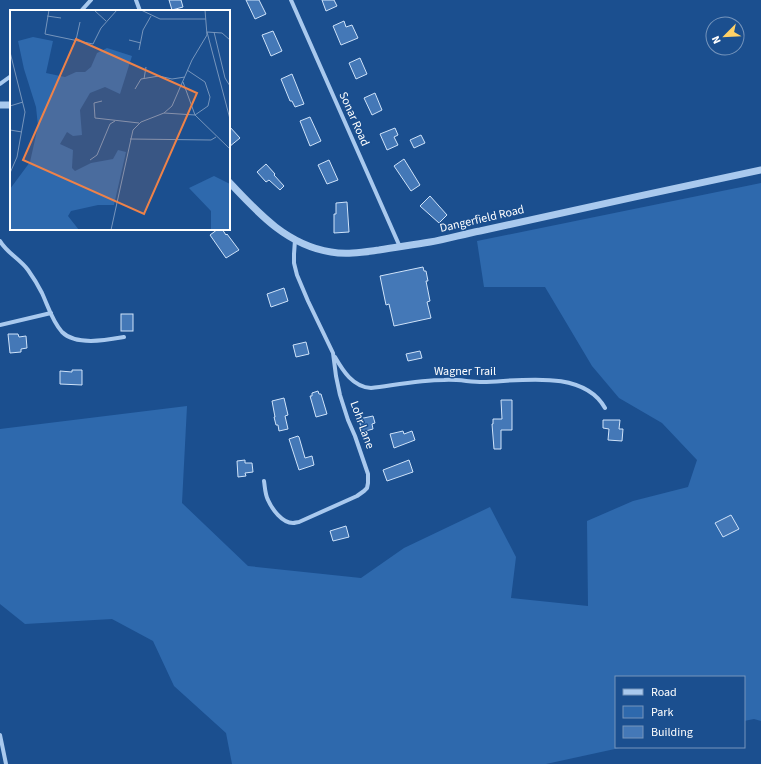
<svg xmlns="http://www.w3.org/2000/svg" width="761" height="764" viewBox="0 0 761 764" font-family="'Source Sans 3',sans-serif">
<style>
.green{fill:#2e69ad}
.building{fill:#4478b7;stroke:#cfe3fa}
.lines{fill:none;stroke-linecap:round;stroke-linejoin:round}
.minor{stroke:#a9c9ee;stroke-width:4}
.tertiary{stroke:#a9c9ee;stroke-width:7}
.labels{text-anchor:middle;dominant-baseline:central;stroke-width:3;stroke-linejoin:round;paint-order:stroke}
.street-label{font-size:12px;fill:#fff;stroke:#1b4f8f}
.inset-road{fill:none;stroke:#7695bc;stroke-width:1}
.view{fill:#ee8249;fill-opacity:0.15;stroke:#ee8249;stroke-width:2}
.inset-edge{fill:none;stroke:#fff;stroke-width:2}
</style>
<rect width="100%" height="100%" fill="#1b4f8f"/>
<path class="green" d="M 761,183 L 761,721 L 754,719 L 744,721 L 744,677 L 616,677 L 616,747 L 624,747 L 546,764 L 232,764 L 226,733 L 174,686 L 153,641 L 112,619 L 25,624 L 0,604 L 0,429 L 187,406 L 182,503 L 248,566 L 361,578 L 404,548 L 490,507 L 516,557 L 511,598 L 588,606 L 587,521 L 633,501 L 688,487 L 697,460 L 662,423 L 619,398 L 592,366 L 545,287 L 484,287 L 477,241 Z"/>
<g class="building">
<path d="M 169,0 L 181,0 L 183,7 L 172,10 Z"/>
<path d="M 246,0 L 259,0 L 266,14 L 255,19 Z"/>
<path d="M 322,0 L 334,0 L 337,6 L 326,11 Z"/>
<path d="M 344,21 L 346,27 L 352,25 L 358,38 L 341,45 L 333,26 Z"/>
<path d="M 273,31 L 282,51 L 271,56 L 262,35 Z"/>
<path d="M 360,58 L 367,74 L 356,79 L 349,63 Z"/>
<path d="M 292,74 L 304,104 L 295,107 L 292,101 L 290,101 L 281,79 Z"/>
<path d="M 375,93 L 382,110 L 372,115 L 364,98 Z"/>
<path d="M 310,117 L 321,141 L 310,146 L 300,121 Z"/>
<path d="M 229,126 L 240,138 L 229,147 Z"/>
<path d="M 395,128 L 398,135 L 394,137 L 398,145 L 387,150 L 380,134 Z"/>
<path d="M 421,135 L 425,143 L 414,148 L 410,140 Z"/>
<path d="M 404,159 L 420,185 L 411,191 L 394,166 Z"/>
<path d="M 329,160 L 338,180 L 327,184 L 318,165 Z"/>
<path d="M 266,164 L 275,174 L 274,175 L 284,186 L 280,190 L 269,180 L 266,182 L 257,172 Z"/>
<path d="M 430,196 L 447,215 L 439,223 L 420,206 Z"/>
<path d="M 347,202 L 349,232 L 334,233 L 334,214 L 336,214 L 336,203 Z"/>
<path d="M 218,229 L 222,229 L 226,235 L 227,234 L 239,250 L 226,258 L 210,235 Z"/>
<path d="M 423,267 L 424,271 L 426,271 L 428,281 L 426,281 L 430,301 L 427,302 L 431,318 L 394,326 L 389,304 L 386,305 L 380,276 Z"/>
<path d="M 284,288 L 288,301 L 271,307 L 267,294 Z"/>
<rect x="121" y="314" width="12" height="17"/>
<path d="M 8,334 L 18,334 L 19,337 L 26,336 L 27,348 L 21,349 L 21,352 L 10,353 Z"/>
<path d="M 306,342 L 309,354 L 296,357 L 293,345 Z"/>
<path d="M 420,351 L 422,358 L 408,361 L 406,354 Z"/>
<path d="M 72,370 L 82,370 L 82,385 L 60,384 L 60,371 L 72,372 Z"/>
<path d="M 318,391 L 319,394 L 321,394 L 327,414 L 316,417 L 310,396 L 312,396 L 312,393 Z"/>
<path d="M 284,398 L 288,415 L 285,416 L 288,429 L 279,431 L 278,425 L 276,425 L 274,417 L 275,417 L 272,401 Z"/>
<path d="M 501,400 L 512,400 L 512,430 L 501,430 L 501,449 L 494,449 L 492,424 L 493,424 L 493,419 L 502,419 Z"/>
<path d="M 373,416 L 375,423 L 372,424 L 373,429 L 362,432 L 359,419 Z"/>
<path d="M 603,420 L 620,420 L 619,429 L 623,429 L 622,441 L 608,440 L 609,429 L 603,428 Z"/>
<path d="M 403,431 L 404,434 L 412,431 L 415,440 L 394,448 L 390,434 Z"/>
<path d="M 298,436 L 299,437 L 305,458 L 312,456 L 314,465 L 299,470 L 289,439 Z"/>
<path d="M 245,460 L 245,463 L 252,463 L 253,472 L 245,473 L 246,476 L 238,477 L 237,461 Z"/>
<path d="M 409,460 L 413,472 L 387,481 L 383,470 Z"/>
<path d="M 731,515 L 739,529 L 723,537 L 715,523 Z"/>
<path d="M 346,526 L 349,537 L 333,541 L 330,531 Z"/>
</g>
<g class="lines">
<g class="minor">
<path d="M 136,0 L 140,11"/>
<path d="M 291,0 L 400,247"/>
<path d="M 81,11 L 91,0"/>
<path d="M 0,84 L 11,76"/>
<path d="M 0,241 C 7,253 20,259 28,270 C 33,277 38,285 42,293 C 48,306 52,321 62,332 C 76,346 107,340 124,337"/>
<path d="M 0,325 L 51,313"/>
<path d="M 335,357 C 343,371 353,387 371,388 C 395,385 420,380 444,380 C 457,379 470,382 483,382 C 521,381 583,369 605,408"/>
<path d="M 264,481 C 265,487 265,494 268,500 C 272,509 282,523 293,523 C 295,523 297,522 299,522 L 357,496 L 364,491 L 367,488 L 368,483 L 368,474 L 355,436 L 348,420 L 340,395 L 336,376 L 333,353 L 308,301 L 297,275 L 294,263 L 294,254 L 295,240"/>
<path d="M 0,735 L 6,764"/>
</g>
<g class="tertiary">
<path d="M 0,105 L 11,105"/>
<path d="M 229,182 C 258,213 287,245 331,252 C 347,255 364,252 379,250 C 396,247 413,245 430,242 C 447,239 464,234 480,231 C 574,210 667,190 761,170"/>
</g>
</g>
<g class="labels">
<g class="street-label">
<text transform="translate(354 119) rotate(66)">Sonar Road</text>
<text transform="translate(482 219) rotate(-13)">Dangerfield Road</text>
<text x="465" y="371">Wagner Trail</text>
<text transform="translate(362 425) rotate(70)">Lohr Lane</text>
</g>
</g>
<g transform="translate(10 10)">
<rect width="220" height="220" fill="#1b4f8f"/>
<path d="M 23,27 L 43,31 L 36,63 L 55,67 L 66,62 L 75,62 L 81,57 L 87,43 L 97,38 L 122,46 L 110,84 L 95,77 L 80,83 L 70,100 L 72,125 L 63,126 L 57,122 L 50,134 L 63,140 L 62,158 L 65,161 L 81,153 L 103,149 L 108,140 L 116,142 L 104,195 L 88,195 L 61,201 L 58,206 L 69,220 L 0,220 L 0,179 L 20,152 L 28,116 L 26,97 L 14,59 L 8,31 ZM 204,166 L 220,174 L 220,220 L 201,220 L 201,201 L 179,178 Z" fill="#2e69ad"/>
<path class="inset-road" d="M 39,0 L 35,24 L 83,34 L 91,18 L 107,0M 84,0 L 96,11M 131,0 L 150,9 L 196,9M 37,6 L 51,8M 204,22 L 215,68 L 220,76M 66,30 L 70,12M 119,30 L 131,33M 220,30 L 212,23 L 197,22 L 220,109M 129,40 L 133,20 L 141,6M 0,42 L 15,102 L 7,147 L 0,163M 134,69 L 136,57M 173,72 L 185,105 L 220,139M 125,79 L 131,69 L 149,66 L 162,69 L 175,67M 92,91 L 84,93 L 85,108 L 129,113M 0,96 L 13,92M 154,103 L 185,105 L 198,96 L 200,87 L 195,72 L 177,60M 0,120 L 12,122M 120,129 L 201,130 L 206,127M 80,150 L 87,145 L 100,114 L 105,111M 101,220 L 123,120 L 131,112 L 154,103 L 162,96 L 182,50 L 197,25 L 195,0"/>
<path class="view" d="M 66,29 L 187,83 L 134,204 L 13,150 Z"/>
<rect width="220" height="220" class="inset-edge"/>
</g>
<rect x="615" y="676" width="130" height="72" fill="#1b4f8f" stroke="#7695bc"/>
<rect x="623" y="689" width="20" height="6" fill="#a9c9ee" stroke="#7695bc"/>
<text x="651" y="696" font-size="12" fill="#ffffff">Road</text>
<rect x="623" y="706" width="20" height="12" fill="#2e69ad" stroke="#7695bc"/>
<text x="651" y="716" font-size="12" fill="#ffffff">Park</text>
<rect x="623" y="726" width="20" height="12" fill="#4478b7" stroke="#7695bc"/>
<text x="651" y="736" font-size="12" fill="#ffffff">Building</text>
<g transform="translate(725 36) rotate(246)"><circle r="19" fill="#1b4f8f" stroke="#7695bc"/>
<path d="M0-3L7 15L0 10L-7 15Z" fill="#ffd166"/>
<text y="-6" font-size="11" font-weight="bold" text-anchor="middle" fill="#ffffff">N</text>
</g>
</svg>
